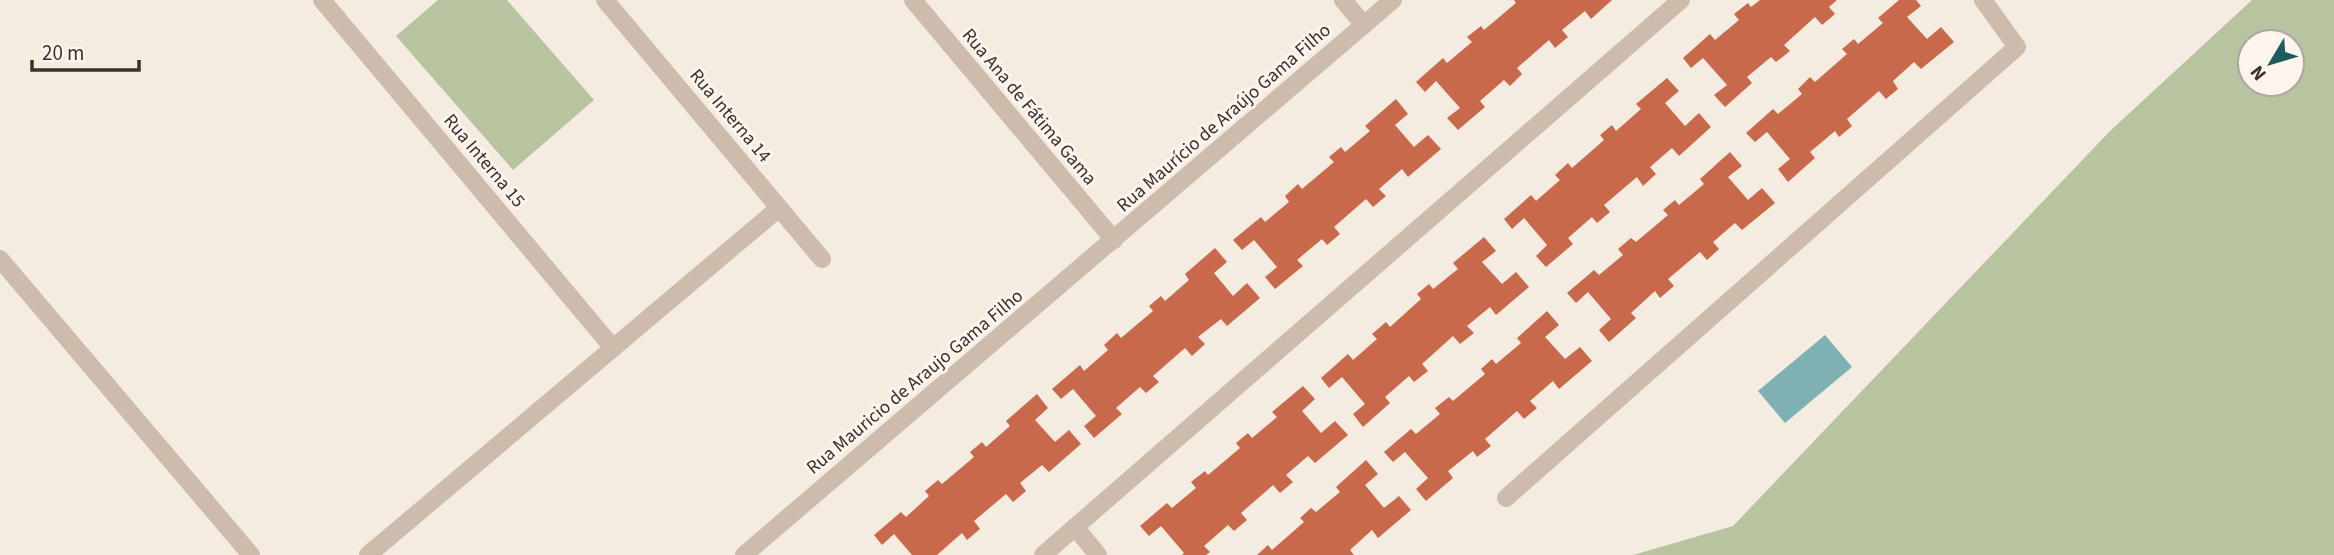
<svg xmlns="http://www.w3.org/2000/svg" width="2334" height="555" viewBox="0 0 2334 555" font-family="'Source Sans 3',sans-serif">
<style>
.green{fill:#b8c4a0;fill-rule:evenodd}
.water{fill:#7fb0b2}
.building{fill:#c8694b}
.lines{fill:none;stroke-linecap:round;stroke-linejoin:round}
.minor{stroke:#cdbbac;stroke-width:18}
.labels{text-anchor:middle;dominant-baseline:central;stroke-width:6;stroke-linejoin:round;paint-order:stroke}
.street-label{font-size:19px;fill:#3b302b;stroke:#fbf5ee}
</style>
<rect width="100%" height="100%" fill="#f4ebe1"/>
<g class="green">
<path d="M 438,0 L 507,0 L 594,100 L 513,170 L 396,36 Z"/>
<path d="M 2252,0 L 2334,0 L 2334,555 L 1633,555 L 1733,526 L 2110,131 ZM 2292,42 L 2292,84 L 2250,84 L 2250,42 Z"/>
</g>
<path class="water" d="M 1825,335 L 1852,367 L 1785,423 L 1758,391 Z"/>
<g class="building">
<path d="M 1514,0 L 1612,0 L 1591,19 L 1585,11 L 1562,30 L 1568,37 L 1555,48 L 1549,40 L 1517,68 L 1522,74 L 1510,86 L 1504,80 L 1480,101 L 1485,107 L 1458,130 L 1447,118 L 1460,108 L 1436,81 L 1425,92 L 1416,82 L 1443,58 L 1447,63 L 1472,42 L 1467,37 L 1481,26 L 1484,30 L 1516,3 Z"/>
<path d="M 1760,0 L 1837,0 L 1829,7 L 1835,14 L 1822,25 L 1815,17 L 1784,45 L 1790,51 L 1776,62 L 1771,57 L 1747,77 L 1752,83 L 1725,107 L 1714,95 L 1727,85 L 1703,58 L 1691,68 L 1683,58 L 1710,34 L 1715,40 L 1739,20 L 1734,14 L 1748,3 L 1751,7 Z"/>
<path d="M 1899,0 L 1916,0 L 1921,6 L 1907,17 L 1927,39 L 1941,27 L 1954,42 L 1921,69 L 1914,62 L 1893,81 L 1898,89 L 1886,99 L 1879,91 L 1847,119 L 1852,126 L 1839,137 L 1835,131 L 1810,152 L 1815,158 L 1788,182 L 1778,169 L 1790,159 L 1767,132 L 1755,142 L 1746,133 L 1773,109 L 1778,114 L 1802,94 L 1798,89 L 1810,77 L 1815,82 L 1847,54 L 1842,49 L 1854,39 L 1858,44 L 1883,23 L 1878,18 Z"/>
<path d="M 1667,78 L 1679,91 L 1665,103 L 1685,126 L 1699,113 L 1711,127 L 1679,156 L 1672,148 L 1650,167 L 1656,174 L 1643,186 L 1637,177 L 1604,205 L 1610,212 L 1597,223 L 1592,217 L 1568,238 L 1573,244 L 1546,267 L 1536,256 L 1547,245 L 1524,218 L 1512,229 L 1504,219 L 1531,195 L 1536,201 L 1560,180 L 1555,175 L 1568,163 L 1572,168 L 1604,140 L 1600,135 L 1612,125 L 1616,131 L 1641,109 L 1636,104 Z"/>
<path d="M 1396,99 L 1408,114 L 1395,125 L 1414,147 L 1428,135 L 1441,149 L 1408,177 L 1402,169 L 1379,189 L 1386,196 L 1373,207 L 1366,199 L 1334,227 L 1340,234 L 1327,245 L 1322,239 L 1297,260 L 1303,266 L 1275,289 L 1265,277 L 1277,267 L 1254,240 L 1242,250 L 1233,240 L 1261,217 L 1265,222 L 1289,202 L 1285,196 L 1298,184 L 1302,189 L 1334,162 L 1329,157 L 1341,147 L 1345,152 L 1370,131 L 1365,126 Z"/>
<path d="M 1730,152 L 1742,166 L 1728,177 L 1748,200 L 1762,188 L 1775,203 L 1742,230 L 1735,223 L 1713,242 L 1719,249 L 1707,260 L 1700,252 L 1668,279 L 1674,286 L 1660,298 L 1655,291 L 1631,313 L 1636,318 L 1609,342 L 1599,330 L 1611,319 L 1588,292 L 1576,303 L 1567,293 L 1594,270 L 1599,275 L 1623,255 L 1618,249 L 1631,238 L 1636,242 L 1668,215 L 1663,210 L 1675,200 L 1679,205 L 1704,184 L 1700,179 Z"/>
<path d="M 1484,237 L 1496,251 L 1482,262 L 1502,284 L 1516,272 L 1529,287 L 1496,315 L 1490,307 L 1467,326 L 1474,333 L 1460,344 L 1453,336 L 1422,364 L 1428,371 L 1414,382 L 1409,376 L 1385,397 L 1390,403 L 1363,427 L 1353,414 L 1365,404 L 1342,377 L 1329,388 L 1321,378 L 1348,354 L 1353,360 L 1377,339 L 1372,334 L 1386,322 L 1390,327 L 1421,299 L 1417,294 L 1429,284 L 1433,289 L 1458,269 L 1453,263 Z"/>
<path d="M 1215,248 L 1227,262 L 1214,273 L 1233,296 L 1247,283 L 1260,298 L 1227,326 L 1221,319 L 1198,337 L 1205,344 L 1192,356 L 1185,348 L 1153,376 L 1159,382 L 1146,393 L 1140,387 L 1116,408 L 1122,414 L 1094,438 L 1084,426 L 1096,416 L 1073,389 L 1061,399 L 1052,389 L 1080,365 L 1084,371 L 1108,350 L 1104,345 L 1117,333 L 1121,338 L 1153,311 L 1149,306 L 1161,296 L 1165,301 L 1189,280 L 1185,274 Z"/>
<path d="M 1547,311 L 1559,325 L 1545,337 L 1565,359 L 1580,347 L 1592,361 L 1559,389 L 1553,381 L 1530,401 L 1537,408 L 1524,419 L 1517,411 L 1485,439 L 1491,446 L 1477,457 L 1473,451 L 1448,471 L 1453,478 L 1426,501 L 1416,489 L 1428,478 L 1405,452 L 1393,462 L 1384,452 L 1411,429 L 1416,434 L 1440,414 L 1435,408 L 1449,397 L 1453,401 L 1485,374 L 1481,369 L 1492,359 L 1496,364 L 1521,343 L 1517,338 Z"/>
<path d="M 1303,386 L 1315,399 L 1302,411 L 1321,433 L 1335,421 L 1348,435 L 1315,463 L 1308,456 L 1286,475 L 1293,482 L 1280,493 L 1273,485 L 1241,513 L 1247,520 L 1234,531 L 1228,525 L 1204,546 L 1210,552 L 1206,555 L 1182,555 L 1184,553 L 1161,526 L 1149,536 L 1140,526 L 1167,503 L 1172,508 L 1196,488 L 1191,482 L 1205,471 L 1208,475 L 1240,448 L 1236,443 L 1248,433 L 1252,438 L 1277,417 L 1272,412 Z"/>
<path d="M 1037,394 L 1048,408 L 1035,420 L 1055,442 L 1069,430 L 1081,444 L 1049,472 L 1042,465 L 1020,483 L 1026,491 L 1013,502 L 1006,494 L 974,521 L 980,529 L 967,540 L 962,533 L 937,555 L 912,555 L 894,534 L 882,545 L 874,535 L 901,512 L 906,517 L 929,496 L 925,491 L 938,480 L 942,484 L 974,457 L 970,452 L 982,442 L 986,447 L 1010,426 L 1006,421 Z"/>
<path d="M 1366,460 L 1378,474 L 1365,485 L 1384,508 L 1399,496 L 1411,510 L 1378,538 L 1372,530 L 1350,550 L 1354,555 L 1257,555 L 1268,545 L 1272,550 L 1304,522 L 1300,518 L 1311,508 L 1316,512 L 1340,492 L 1336,487 Z"/>
</g>
<g class="lines">
<g class="minor">
<path d="M 322,0 L 613,348"/>
<path d="M 605,0 L 822,259"/>
<path d="M 913,0 L 1114,240"/>
<path d="M 1343,0 L 1364,25"/>
<path d="M 0,259 L 251,555"/>
<path d="M 1506,498 L 2017,47 L 1983,0"/>
<path d="M 1075,527 L 1098,555"/>
<path d="M 368,555 L 779,208"/>
<path d="M 744,555 L 1393,0"/>
<path d="M 1043,555 L 1681,0"/>
</g>
</g>
<g class="labels">
<g class="street-label">
<text transform="translate(1029 107) rotate(50)">Rua Ana de Fátima Gama</text>
<text transform="translate(730 116) rotate(50)">Rua Interna 14</text>
<text transform="translate(1224 118) rotate(-41)">Rua Maurício de Araújo Gama Filho</text>
<text transform="translate(484 161) rotate(50)">Rua Interna 15</text>
<text transform="translate(915 382) rotate(-40)">Rua Mauricio de Araujo Gama Filho</text>
</g>
</g>
<g transform="translate(2271 63) rotate(232)"><circle r="33" fill="#fbf5ee" stroke="#aea6a0" stroke-width="2"/>
<path d="M0-5L12 26L0 18L-12 26Z" fill="#1f5a5e"/>
<text y="-10" font-size="19" font-weight="bold" text-anchor="middle" fill="#3b302b">N</text>
</g>
<path d="M32 60v10h107v-10" fill="none" stroke="#3b302b" stroke-width="3.5"/>
<text x="42" y="60" font-size="21" fill="#3b302b" stroke="#fbf5ee" stroke-width="5" paint-order="stroke">20 m</text>
</svg>
